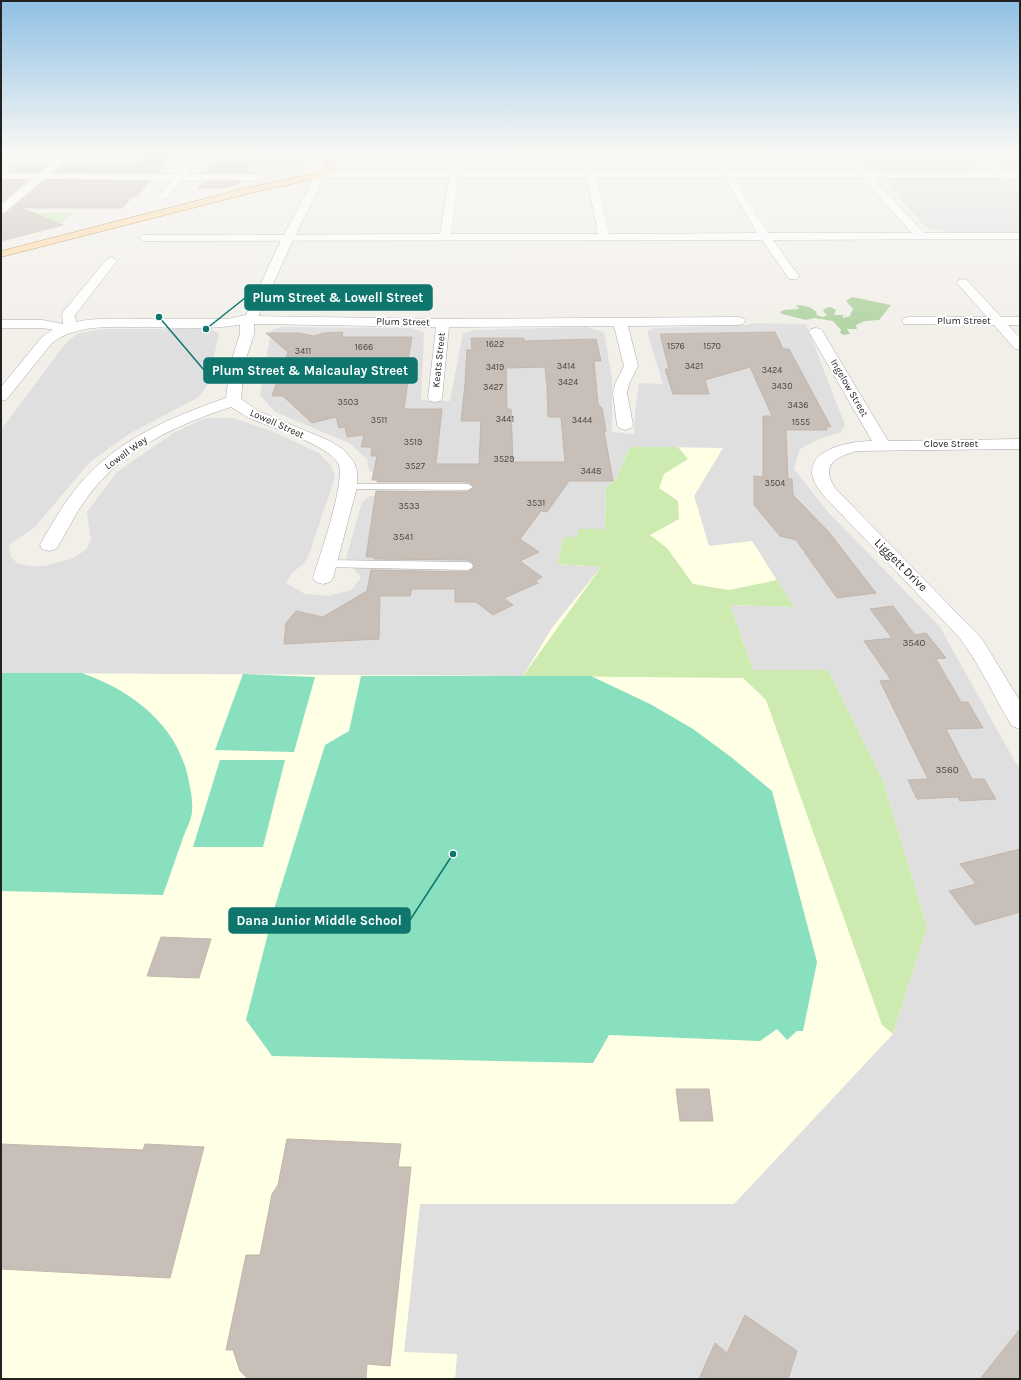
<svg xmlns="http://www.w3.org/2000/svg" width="1021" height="1380" viewBox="0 0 1021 1380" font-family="Karla,sans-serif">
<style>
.residential{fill:#e0dfdf}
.education{fill:#ffffe5}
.grass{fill:#cdebb0}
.forest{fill:#add19e}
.pitch{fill:#88e0be}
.parking{fill:#e2e2e2}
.building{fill:#c7bfb8;stroke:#c4b6ab;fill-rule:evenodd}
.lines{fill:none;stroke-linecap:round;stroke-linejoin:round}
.service-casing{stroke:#a9a9a9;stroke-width:1}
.minor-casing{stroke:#a9a9a9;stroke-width:1}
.tertiary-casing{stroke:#a9a9a9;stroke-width:1}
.primary-casing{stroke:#a06b00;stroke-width:1}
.service{fill:#fff;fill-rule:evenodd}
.minor{fill:#fff;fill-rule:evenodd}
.tertiary{fill:#fff;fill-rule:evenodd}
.primary{fill:#fcd6a4;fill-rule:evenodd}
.labels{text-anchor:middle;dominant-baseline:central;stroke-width:4;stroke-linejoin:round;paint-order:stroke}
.far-number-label{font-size:9px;fill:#4b4948}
.far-street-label{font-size:10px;fill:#222;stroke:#fff}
.number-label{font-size:10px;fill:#4b4948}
.street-label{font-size:12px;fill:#222;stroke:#fff}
.leader{fill:none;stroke:#0f766e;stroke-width:1.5}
.callout-dot{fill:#0f766e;stroke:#fff;stroke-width:1.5}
.callout{fill:#0f766e;stroke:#0f766e;stroke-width:1.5}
.callout-label{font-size:13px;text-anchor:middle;font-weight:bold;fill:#fff}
</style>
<rect width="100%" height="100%" fill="#f2efe9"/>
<g class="residential">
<path d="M 215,152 L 308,152 L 301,164 L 289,171 L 201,171 Z"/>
<path d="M 855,152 L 963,152 L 981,168 L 978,170 L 969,171 L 881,171 L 869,167 Z"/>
<path d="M 984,152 L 1020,152 L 1020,170 L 1008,169 L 1002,166 Z"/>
<path d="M 895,178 L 1020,178 L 1020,232 L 947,232 L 931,229 L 925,226 L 884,181 Z"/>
<path d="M 754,323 L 806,324 L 845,425 L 841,432 L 819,439 L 800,449 L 794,469 L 828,512 L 940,627 L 1014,760 L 1020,768 L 1020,1379 L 455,1379 L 457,1354 L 404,1353 L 420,1204 L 734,1204 L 753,670 L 729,604 L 793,607 L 709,547 L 694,496 L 722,448 L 630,447 L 616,480 L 606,487 L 605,529 L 578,529 L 578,537 L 557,564 L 601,567 L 552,628 L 523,676 L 1,673 L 1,430 L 65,344 L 78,333 L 103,329 L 211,329 L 219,334 L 208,384 L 199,397 L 129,434 L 90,462 L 34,528 L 10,544 L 9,549 L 11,557 L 17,563 L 29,566 L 44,566 L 71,559 L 86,550 L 91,540 L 87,512 L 117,472 L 175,432 L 206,418 L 233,418 L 274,432 L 319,453 L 331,466 L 335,477 L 310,552 L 305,563 L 293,572 L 286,583 L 305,594 L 328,596 L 351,590 L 361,578 L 346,558 L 362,502 L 370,496 L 461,498 L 467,476 L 380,475 L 369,471 L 367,459 L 349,443 L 275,412 L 260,395 L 271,331 L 280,327 L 411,328 L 424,332 L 421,400 L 450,401 L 463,333 L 475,330 L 586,327 L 604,332 L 612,379 L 612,432 L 634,434 L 635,413 L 639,383 L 663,384 L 647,332 L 653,328 L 747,325 Z"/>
</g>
<path class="education" d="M 630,447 L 723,448 L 694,496 L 709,546 L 752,541 L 794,607 L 730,605 L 753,670 L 828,670 L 883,781 L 927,927 L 893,1034 L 734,1204 L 420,1204 L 404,1352 L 457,1354 L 455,1379 L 1,1379 L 1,673 L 523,676 L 552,628 L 601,567 L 557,564 L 564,537 L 578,537 L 578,529 L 605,529 L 606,487 L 616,480 Z"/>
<g class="grass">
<path d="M 73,213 L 63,222 L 10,222 L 10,214 Z"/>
<path d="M 630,447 L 678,447 L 688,459 L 664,474 L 659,488 L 678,501 L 679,519 L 650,535 L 667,548 L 693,584 L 729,590 L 777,580 L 794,607 L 730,605 L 753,670 L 828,670 L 883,781 L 927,927 L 893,1034 L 882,1025 L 766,700 L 743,678 L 523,676 L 601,567 L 557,564 L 564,537 L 578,537 L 578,529 L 605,529 L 606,487 L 616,480 Z"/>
</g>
<path class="forest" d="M 852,297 L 891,305 L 879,320 L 865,321 L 856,325 L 857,329 L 847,329 L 850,334 L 844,335 L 840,333 L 841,330 L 833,321 L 814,318 L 806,320 L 782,314 L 780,312 L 784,310 L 799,309 L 796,305 C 803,305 813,307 817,313 L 816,315 L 823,317 L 827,315 L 823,311 L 826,308 L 831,307 L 836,310 L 834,315 L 843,315 L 843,318 L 851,316 L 850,315 L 853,309 L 846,301 Z"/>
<g class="pitch">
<path d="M 1,673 L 82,673 C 133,691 179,726 189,782 C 191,791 193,803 192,812 C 191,820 187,828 184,835 C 177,855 170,875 163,895 L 1,891 Z"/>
<path d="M 243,674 L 315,677 L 294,752 L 215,750 Z"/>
<path d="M 361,676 L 591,676 L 652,705 L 693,729 L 731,757 L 772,791 L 817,962 L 803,1031 L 797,1031 L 787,1040 L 777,1029 L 760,1041 L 609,1035 L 593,1063 L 272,1056 L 246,1020 L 275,906 L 325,745 L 349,731 Z"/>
<path d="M 220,760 L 285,760 L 263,847 L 193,847 Z"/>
</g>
<g class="parking">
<path d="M 213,157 L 256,157 L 267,158 L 262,161 L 265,162 L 265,163 L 210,161 Z"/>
<path d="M 202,171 L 211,171 L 210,174 L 215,174 L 218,171 L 268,171 L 265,176 L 199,175 Z"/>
</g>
<g class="building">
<path d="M 150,152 L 176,152 L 158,172 L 55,172 L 63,165 L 139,164 Z"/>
<path d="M 218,162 L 250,162 L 244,172 L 209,172 L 216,163 Z"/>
<path d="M 15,165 L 47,165 L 38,172 L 8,172 Z"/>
<path d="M 1,180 L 28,180 L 1,203 Z"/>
<path d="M 45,180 L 150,181 L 137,196 L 133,196 L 122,208 L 21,208 L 63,225 L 1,241 L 1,214 L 6,213 Z"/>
<path d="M 203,182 L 240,182 L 238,184 L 221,188 L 198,188 Z"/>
<path d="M 343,332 L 342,337 L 412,337 L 407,366 L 410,366 L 404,409 L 442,409 L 436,464 L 479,464 L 481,421 L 461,421 L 465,384 L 467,350 L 472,350 L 471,338 L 524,338 L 524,341 L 596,339 L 601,361 L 594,361 L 598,404 L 602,408 L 606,431 L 604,431 L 613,481 L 569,481 L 547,512 L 541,511 L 520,539 L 539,552 L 520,561 L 542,577 L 535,581 L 538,583 L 504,598 L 513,605 L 493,615 L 476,602 L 455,602 L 455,589 L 412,589 L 410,596 L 380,596 L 379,639 L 284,644 L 286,623 L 296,611 L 323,617 L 367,591 L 371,570 L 467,572 L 471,570 L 474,567 L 472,562 L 467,560 L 374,559 L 374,557 L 366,557 L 376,491 L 468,492 L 474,486 L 468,482 L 377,482 L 377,480 L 372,480 L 377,456 L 371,456 L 372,447 L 361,447 L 364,435 L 347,437 L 345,427 L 339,428 L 336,417 L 312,423 L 283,396 L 272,396 L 288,352 L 266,333 L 298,333 L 314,336 L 324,333 ZM 545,367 L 547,387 L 548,417 L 561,417 L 565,462 L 513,462 L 511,409 L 507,409 L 506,368 Z"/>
<path d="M 775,332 L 783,349 L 789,349 L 831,427 L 826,427 L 827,430 L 786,430 L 788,479 L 792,479 L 793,495 L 828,531 L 876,593 L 837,598 L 796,540 L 780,536 L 754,505 L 754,476 L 763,477 L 763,416 L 772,416 L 750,367 L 705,380 L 709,394 L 673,394 L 665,369 L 669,369 L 660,334 Z"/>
<path d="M 893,606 L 915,635 L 926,633 L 946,658 L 936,659 L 961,702 L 968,702 L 983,728 L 946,729 L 972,779 L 984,779 L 996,799 L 960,801 L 958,797 L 917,799 L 908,780 L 928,779 L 880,681 L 891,680 L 864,641 L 892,638 L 870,609 Z"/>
<path d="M 1020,849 L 1020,912 L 975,925 L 949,891 L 976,884 L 960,864 Z"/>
<path d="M 161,937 L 211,939 L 199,978 L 147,976 Z"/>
<path d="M 676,1089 L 709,1089 L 713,1121 L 680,1121 Z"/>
<path d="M 287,1139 L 401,1144 L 398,1167 L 411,1167 L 390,1366 L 367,1364 L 366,1379 L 248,1379 L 240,1371 L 233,1350 L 226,1350 L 246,1255 L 260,1255 L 272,1194 L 278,1185 Z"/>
<path d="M 1,1144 L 143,1150 L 145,1144 L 204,1147 L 170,1278 L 1,1269 Z"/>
<path d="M 745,1315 L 797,1351 L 788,1379 L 699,1379 L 715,1343 L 727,1353 Z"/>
<path d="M 1020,1329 L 1020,1379 L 980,1379 Z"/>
</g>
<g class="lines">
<defs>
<g id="service">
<path d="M 348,484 L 468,484 L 473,487 L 468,490 L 344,489 L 343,487 Z"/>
<path d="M 326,560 L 467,562 L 471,563 L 473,566 L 471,569 L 467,570 L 322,567 L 320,564 L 322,561 Z"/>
</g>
<g id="minor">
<path d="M 66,152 L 76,152 L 51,173 L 176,174 L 195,152 L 204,152 L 187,174 L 261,174 L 266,177 L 261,180 L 182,180 L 166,199 L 162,200 L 157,197 L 172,180 L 44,179 L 5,212 L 1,213 L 1,205 L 32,179 L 1,179 L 1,173 L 39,173 Z"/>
<path d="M 453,152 L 462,152 L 459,172 L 585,172 L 582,152 L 591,152 L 595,172 L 722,172 L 711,152 L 719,152 L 731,172 L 857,172 L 840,152 L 849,152 L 868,172 L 992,172 L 967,152 L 977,152 L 1004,172 L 1020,172 L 1020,178 L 1011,178 L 1006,181 L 1000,178 L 873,178 L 924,233 L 1020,233 L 1020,239 L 773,240 L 799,276 L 797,279 L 789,279 L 762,240 L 144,241 L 138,238 L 144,235 L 440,234 L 449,178 L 320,178 L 315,175 L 320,172 L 449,172 ZM 458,178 L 587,178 L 598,234 L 451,234 ZM 596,178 L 725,178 L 757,233 L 609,234 ZM 735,178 L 862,178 L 912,233 L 768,233 Z"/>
<path d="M 111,257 L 115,259 L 117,261 L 75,315 L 77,329 L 75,332 L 70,333 L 43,328 L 1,328 L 1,320 L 43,320 L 63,324 L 62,315 L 63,312 L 107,259 Z"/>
<path d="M 963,279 L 967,280 L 1001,317 L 1020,317 L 1020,325 L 1008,325 L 1020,338 L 1020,350 L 1015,349 L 994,325 L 904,324 L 902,321 L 904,318 L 909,317 L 987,317 L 957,283 L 959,280 Z"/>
<path d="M 247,316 L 443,319 L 738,317 L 743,318 L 745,321 L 743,324 L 738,325 L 628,326 L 638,366 L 629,384 L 627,393 L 633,425 L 631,428 L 625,430 L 619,428 L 617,425 L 613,393 L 615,384 L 624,366 L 614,326 L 449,327 L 442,398 L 440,401 L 435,402 L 430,401 L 428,398 L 436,327 L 254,324 L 254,334 L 244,365 L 241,399 L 258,411 L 328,440 L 343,449 L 354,462 L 357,471 L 357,487 L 333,578 L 330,582 L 323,584 L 316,582 L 313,578 C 319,558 347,479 338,463 C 328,445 270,427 249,418 C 243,415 237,410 231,407 C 176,425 121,450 86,499 C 74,515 67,533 56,549 L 49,551 L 42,549 L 40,545 C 51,525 63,504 78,486 C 116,440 171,417 226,398 L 230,365 L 240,334 L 240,320 L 242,317 Z"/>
<path d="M 816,328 L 821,329 L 823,332 L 888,441 L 1020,439 L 1020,449 L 857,451 C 836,457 820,464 835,488 L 982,639 L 1020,701 L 1020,729 L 1012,726 C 994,697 980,664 958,636 L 823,495 C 818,488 812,480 812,472 C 812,447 854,441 872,441 L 809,332 L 811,329 Z"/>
</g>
<path id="tertiary" d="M 320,172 L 325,175 L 294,238 L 256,321 C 217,332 174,327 134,327 C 106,327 75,325 52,343 L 6,400 L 1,401 L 1,387 L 42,337 C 72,314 114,319 150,319 C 175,319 201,319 227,319 L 246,315 L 282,238 L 315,175 Z"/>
<path id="primary" d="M 333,152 L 342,152 L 330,173 L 323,177 L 251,193 L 1,257 L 1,251 L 250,187 L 317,173 L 323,169 Z"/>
</defs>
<use href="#service" class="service-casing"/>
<use href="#minor" class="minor-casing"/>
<use href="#tertiary" class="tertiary-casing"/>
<use href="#primary" class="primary-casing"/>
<use href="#service" class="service"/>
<use href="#minor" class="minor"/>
<use href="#tertiary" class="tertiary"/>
<use href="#primary" class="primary"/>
</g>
<linearGradient id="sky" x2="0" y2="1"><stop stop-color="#8fc0e4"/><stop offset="0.44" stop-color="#f9f8f5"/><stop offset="1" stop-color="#f9f8f5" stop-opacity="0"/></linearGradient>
<rect width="1021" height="345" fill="url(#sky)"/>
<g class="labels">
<g class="far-number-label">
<text x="495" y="344">1622</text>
<text x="676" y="346">1576</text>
<text x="712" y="346">1570</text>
<text x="364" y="347">1666</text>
<text x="303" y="351">3411</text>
<text x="566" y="366">3414</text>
<text x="694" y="366">3421</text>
<text x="495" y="367">3419</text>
<text x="772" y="370">3424</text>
<text x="568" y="382">3424</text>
<text x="782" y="386">3430</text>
<text x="493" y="387">3427</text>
<text x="348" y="402">3503</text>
<text x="798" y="405">3436</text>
<text x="505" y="419">3441</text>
<text x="379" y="420">3511</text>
<text x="582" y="420">3444</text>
<text x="801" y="422">1555</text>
<text x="413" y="442">3519</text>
<text x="504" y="459">3529</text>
<text x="415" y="466">3527</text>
<text x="591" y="471">3448</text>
<text x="775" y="483">3504</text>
<text x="536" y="503">3531</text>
<text x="409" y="506">3533</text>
</g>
<g class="far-street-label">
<text x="964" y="321">Plum Street</text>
<text transform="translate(403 322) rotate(1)">Plum Street</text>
<text transform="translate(439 360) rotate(-84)">Keats Street</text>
<text transform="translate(849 388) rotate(60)">Ingelow Street</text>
<text transform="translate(277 424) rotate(24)">Lowell Street</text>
<text x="951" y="444">Clove Street</text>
<text transform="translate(126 453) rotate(-36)">Lowell Way</text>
</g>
<g class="number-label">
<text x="403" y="537">3541</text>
<text x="914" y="643">3540</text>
<text x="947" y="770">3560</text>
</g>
<g class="street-label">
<text transform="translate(901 565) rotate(45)">Liggett Drive</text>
</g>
</g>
<path class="leader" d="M206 329L245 298M159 317L204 370M453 854L410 920"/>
<g class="callout-dot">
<circle cx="206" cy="329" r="4"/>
<circle cx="159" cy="317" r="4"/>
<circle cx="453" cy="854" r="4"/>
</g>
<g class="callout">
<rect x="245" y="285" width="187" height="25" rx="4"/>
<rect x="204" y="358" width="213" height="25" rx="4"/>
<rect x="229" y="908" width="181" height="25" rx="4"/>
</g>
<g class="callout-label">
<text x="338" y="302">Plum Street &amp; Lowell Street</text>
<text x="310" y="375">Plum Street &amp; Malcaulay Street</text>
<text x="319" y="925">Dana Junior Middle School</text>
</g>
<rect width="1021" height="1380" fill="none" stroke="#222222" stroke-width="4"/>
</svg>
